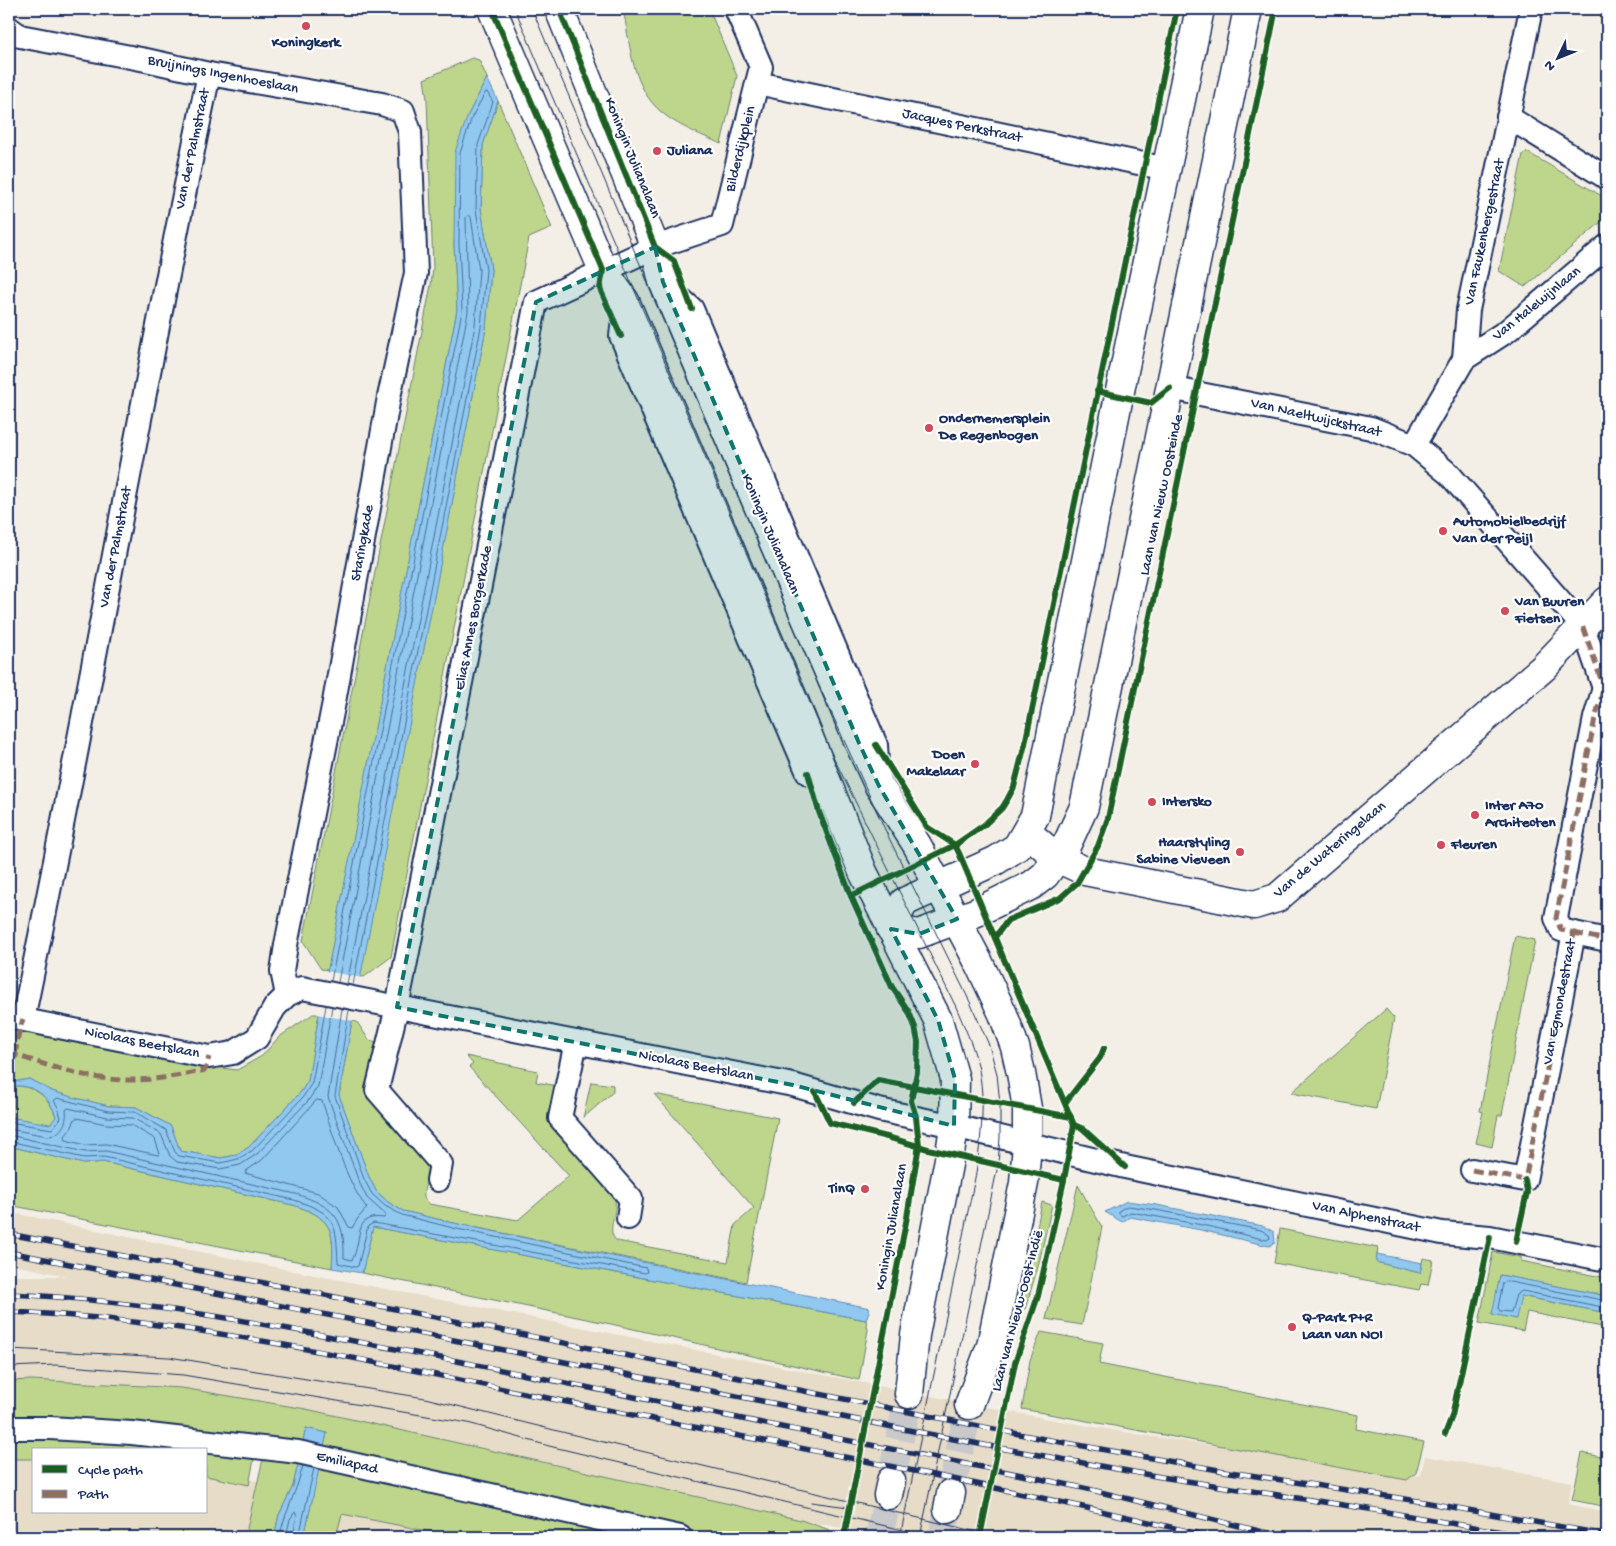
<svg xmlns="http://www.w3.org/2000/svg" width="1616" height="1546" viewBox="0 0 1616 1546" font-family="'Gochi Hand',sans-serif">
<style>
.built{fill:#e7dcc7}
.green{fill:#bdd68c;stroke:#6c8275}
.water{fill:#90c8ef;stroke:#618bb5}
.pier{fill:#f4efe6}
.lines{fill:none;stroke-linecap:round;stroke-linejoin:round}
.shore{stroke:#4a6c98;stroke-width:1}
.secondary-tunnel{stroke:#c9c9cb;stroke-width:28;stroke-dasharray:28 14;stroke-linecap:butt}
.street-casing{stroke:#1b2f5e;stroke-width:26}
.secondary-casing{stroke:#1b2f5e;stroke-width:31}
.street{stroke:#fff;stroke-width:22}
.secondary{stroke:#fff;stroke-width:28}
.tram{stroke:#1b2f5e;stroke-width:1}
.rail-casing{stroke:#1b2f5e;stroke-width:5.5}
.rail{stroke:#fff;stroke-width:4;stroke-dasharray:11;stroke-linecap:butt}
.quiet{stroke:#8d6e63;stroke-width:5;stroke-dasharray:10 5;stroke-linecap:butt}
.cycleway-casing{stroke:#fff;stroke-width:9}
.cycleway{stroke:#1b5e20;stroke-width:6}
.marked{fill:#0f766e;fill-opacity:0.2;stroke:#0f766e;stroke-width:4;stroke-dasharray:10 6;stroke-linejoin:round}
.poi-dot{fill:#d1495b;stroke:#fff;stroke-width:2}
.labels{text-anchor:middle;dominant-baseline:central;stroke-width:4.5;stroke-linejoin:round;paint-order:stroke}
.poi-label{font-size:15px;font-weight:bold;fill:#1b2f5e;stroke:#fff;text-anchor:start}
.street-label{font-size:15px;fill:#1b2f5e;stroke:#fff}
</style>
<rect width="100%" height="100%" fill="#f4efe6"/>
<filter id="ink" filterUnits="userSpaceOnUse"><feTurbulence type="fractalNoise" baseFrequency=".02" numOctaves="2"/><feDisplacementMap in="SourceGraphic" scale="10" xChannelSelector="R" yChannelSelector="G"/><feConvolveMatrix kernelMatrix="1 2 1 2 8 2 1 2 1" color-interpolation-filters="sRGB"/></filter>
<g filter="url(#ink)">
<g class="built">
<path d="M 9,1212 L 294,1271 L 1043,1418 L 1142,1435 L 1420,1476 L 1425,1456 L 1572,1482 L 1568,1504 L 1607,1512 L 1607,1537 L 887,1537 L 801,1520 L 306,1409 L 182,1388 L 31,1380 L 9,1381 L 9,1276 L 66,1276 L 9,1264 Z"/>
<path d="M 9,1452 L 34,1452 L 34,1512 L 206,1512 L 206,1469 L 251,1480 L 626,1537 L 9,1537 Z"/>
</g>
<g class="green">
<path d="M 623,9 L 709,9 L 737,76 L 721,144 C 700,134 671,124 655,106 C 631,80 630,42 623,9 Z"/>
<path d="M 472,58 L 479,60 L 487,78 L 468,115 L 454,243 L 457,310 L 328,970 L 321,969 L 303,941 L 431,285 L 433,268 L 427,99 L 424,79 Z"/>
<path d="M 498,101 L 552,228 L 529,238 L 391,957 L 364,977 L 360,976 L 486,328 L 491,270 L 481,209 L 483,145 Z"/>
<path d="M 1527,152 L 1607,199 L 1607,217 L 1525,287 L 1499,271 L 1523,154 Z"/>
<path d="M 1515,936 L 1535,940 L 1502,1115 L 1498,1115 L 1492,1147 L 1476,1143 L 1483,1112 L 1480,1111 Z"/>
<path d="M 1386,1009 L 1394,1018 L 1376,1109 L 1291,1093 Z"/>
<path d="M 313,1014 L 319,1014 L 308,1081 L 300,1093 L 249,1147 L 236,1155 L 221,1158 L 180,1151 L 171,1126 L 136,1107 L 109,1106 L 71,1097 L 52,1091 L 29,1079 L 9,1083 L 9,1026 L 215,1067 L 237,1070 L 262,1056 L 279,1037 Z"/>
<path d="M 352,1021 L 357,1022 L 369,1040 L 378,1042 L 370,1080 L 428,1160 C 428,1162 429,1165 429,1168 C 430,1180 417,1195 429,1204 L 518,1220 L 569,1176 L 469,1067 L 473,1064 L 466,1056 L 538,1071 L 536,1082 L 558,1086 L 553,1124 L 559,1135 L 614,1197 C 620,1211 604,1231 617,1241 L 728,1262 L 735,1225 L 754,1208 L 654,1094 L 778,1118 L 746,1282 L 458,1224 L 403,1211 L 388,1202 L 376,1191 L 369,1177 L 339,1095 Z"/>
<path d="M 591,1082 L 613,1085 L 613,1092 L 583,1118 Z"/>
<path d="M 20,1086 C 39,1089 50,1099 56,1117 L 50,1125 L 9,1117 L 9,1087 Z"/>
<path d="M 9,1146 L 84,1164 L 103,1162 L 293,1205 C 331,1217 335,1229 332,1268 L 9,1205 Z"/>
<path d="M 1078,1185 L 1102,1227 L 1082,1325 L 1046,1319 Z"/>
<path d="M 1042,1202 L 1052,1205 L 1038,1267 L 1025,1309 L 1021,1307 Z"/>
<path d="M 373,1227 L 866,1320 L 868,1330 L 859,1380 L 611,1324 L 362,1273 Z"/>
<path d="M 1280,1229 L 1378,1248 L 1376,1262 L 1420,1273 L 1423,1258 L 1433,1260 L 1428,1285 L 1421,1284 L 1419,1290 L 1274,1263 Z"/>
<path d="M 1493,1252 L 1521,1257 L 1521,1261 L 1607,1278 L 1607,1296 L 1500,1275 L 1520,1296 L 1607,1313 L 1607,1328 L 1527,1312 L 1523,1331 L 1479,1323 Z"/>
<path d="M 1041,1332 L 1103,1343 L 1099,1364 L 1358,1415 L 1356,1429 L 1424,1442 L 1416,1473 L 1407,1480 L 1022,1409 L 1030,1360 Z"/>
<path d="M 31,1380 L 182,1388 L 306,1409 L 801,1520 L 830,1530 L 828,1537 L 708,1537 L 682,1529 L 323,1450 L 327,1433 L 306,1428 L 302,1446 L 9,1424 L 9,1381 Z"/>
<path d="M 9,1435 L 126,1439 L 255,1454 L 249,1485 L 206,1476 L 206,1450 L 34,1450 L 34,1459 L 9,1459 Z"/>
<path d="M 1582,1453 L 1607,1458 L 1607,1507 L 1572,1500 Z"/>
<path d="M 265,1457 L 299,1460 L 293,1486 L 279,1515 L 274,1537 L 245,1537 L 262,1463 Z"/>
<path d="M 320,1462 L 634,1537 L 457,1537 L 342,1514 L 336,1537 L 304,1537 Z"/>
</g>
<g class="water">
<path d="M 487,78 L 498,101 L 483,145 L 481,209 L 491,270 L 486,328 L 352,1021 L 339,1095 L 369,1177 L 376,1191 L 388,1202 L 403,1211 L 458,1224 L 607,1255 L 870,1308 L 866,1320 L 373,1227 L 362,1273 L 332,1268 C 335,1229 331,1217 293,1205 L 103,1162 L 84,1164 L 9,1146 L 9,1117 L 50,1124 L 56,1117 C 50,1096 32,1082 9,1087 L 9,1083 L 29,1079 L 52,1091 L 72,1097 L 109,1106 L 136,1107 L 171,1126 L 180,1151 L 221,1158 L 236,1155 L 249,1147 L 300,1093 L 308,1081 L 319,1014 L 457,310 L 454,243 L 455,152 L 468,115 Z"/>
<path d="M 1127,1201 L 1157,1205 L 1263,1226 L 1274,1232 L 1275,1243 L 1269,1246 L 1201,1230 L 1130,1217 L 1122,1222 L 1105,1212 Z"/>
<path d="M 1377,1254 L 1422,1263 L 1420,1273 L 1376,1262 Z"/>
<path d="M 1500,1275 L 1607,1296 L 1607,1313 L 1521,1296 L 1516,1319 L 1492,1314 Z"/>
<path d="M 306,1428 L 327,1433 L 304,1537 L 274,1537 L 279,1515 L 293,1486 Z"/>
</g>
<path class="pier" d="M 326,971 L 362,978 L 354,1021 L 317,1014 Z"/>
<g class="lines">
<g class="shore">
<path d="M 331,981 L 462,311 L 459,243 L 460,153 L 472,117 L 485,93 L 487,92 L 493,102 L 478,145 L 476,209 L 486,270 L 481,327 L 353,985"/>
<path d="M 338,982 L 468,312 L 466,217 L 469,215 L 471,217 L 479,270 L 475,326 L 347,984"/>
<path d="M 317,1100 L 322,1101 C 333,1133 346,1183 367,1208 L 358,1218 L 352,1228 L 349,1227 L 338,1207 L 318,1193 L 245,1173 L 246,1171 L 262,1160 Z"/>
<path d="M 77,1118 L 106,1124 L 131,1125 L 155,1139 L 160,1154 L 158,1155 L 106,1144 L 85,1145 L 66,1140 L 65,1136 L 72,1127 L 75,1119 Z"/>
<path d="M 9,1122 L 52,1129 L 61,1118 L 58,1107 L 54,1101 L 57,1098 L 108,1111 L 135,1112 L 166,1130 L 175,1152 L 179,1156 L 221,1163 L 238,1159 L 253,1150 L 303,1097 L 312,1083 L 326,1006"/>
<path d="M 9,1129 L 48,1136 C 61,1135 68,1122 66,1110 L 68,1108 L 107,1117 L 133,1118 L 161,1134 L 170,1156 L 177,1162 L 220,1169 L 240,1165 L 257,1154 L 308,1101 L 318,1086 L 332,1007"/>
<path d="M 9,1135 L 85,1152 L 106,1151 L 296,1194 C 333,1206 345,1217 344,1258 L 352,1260 C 363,1241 352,1213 384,1218 L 386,1215 L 367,1198 L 359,1182 L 328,1097 L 342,1009"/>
<path d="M 9,1141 L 84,1158 L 104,1157 L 294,1200 C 337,1214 336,1222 338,1263 L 355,1267 L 358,1266 L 368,1226 L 374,1223 L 645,1273 L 647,1272 L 646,1268 L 457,1229 L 402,1215 L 385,1206 L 372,1194 L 364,1179 L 335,1096 L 349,1010"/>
<path d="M 1128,1206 L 1156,1210 L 1261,1230 L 1269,1235 L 1270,1238 L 1267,1240 L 1202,1225 L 1131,1212 L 1122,1216 L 1119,1214 L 1119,1211 Z"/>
<path d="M 1607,1301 L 1505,1281 L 1503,1283 L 1498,1308 L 1500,1311 L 1511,1312 L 1516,1295 L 1522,1291 L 1607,1308"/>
<path d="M 279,1537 C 285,1512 297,1491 303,1466"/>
<path d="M 286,1537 L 290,1519 L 295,1512 L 297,1515 L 293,1537"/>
<path d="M 299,1537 L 314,1468"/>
</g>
<g class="secondary-tunnel">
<path d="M 891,1481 L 909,1394"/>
<path d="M 951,1493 L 969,1405"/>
<path d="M 879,1537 L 888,1495"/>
<path d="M 942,1537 L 948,1509"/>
</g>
<defs>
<g id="street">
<path d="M 9,28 L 20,36 L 146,60 L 209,74 L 382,104 L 403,111 L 410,132 L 416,273 L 389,397 L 334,702 L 286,945 L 282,971 L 287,995"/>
<path d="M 757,83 L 1167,169"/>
<path d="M 1508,117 L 1607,178"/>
<path d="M 664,284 L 692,309 L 876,745 L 878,777"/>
<path d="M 625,301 L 621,336 L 808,773 L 828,784"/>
<path d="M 1464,359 L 1507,331 L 1607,246"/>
<path d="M 1170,388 L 1371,428 L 1414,445 L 1449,474 L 1583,627 L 1604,688"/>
<path d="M 1414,445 L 1464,359 L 1468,310 L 1531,9"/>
<path d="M 1574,933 L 1607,940"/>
<path d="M 9,1017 L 209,1057 L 233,1053 L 257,1038 L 275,1007 L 287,995 L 302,988 L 793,1085 L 879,1110 L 954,1126 L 1125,1167 L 1442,1233 L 1490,1237 L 1607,1260"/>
<path d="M 23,1019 C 89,705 142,388 209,74"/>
<path d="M 576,1042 L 560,1118 L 631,1199 L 628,1218"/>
<path d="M 1472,1170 L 1525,1180 L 1574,933 L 1561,930 L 1556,918 L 1595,718 L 1604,688"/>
<path d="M 438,1180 L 441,1164 L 377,1090 L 397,1007 L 536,302 L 655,247 L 722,225 L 761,67 L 736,9"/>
<path d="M 9,1428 L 50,1428 L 132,1433 L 298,1452 L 680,1537"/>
</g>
<g id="secondary">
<path d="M 492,9 L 603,270 L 625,301 L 796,705 L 863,872 L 938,1020 L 955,1079 L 954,1126 L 950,1154 L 915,1335 L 909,1394"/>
<path d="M 559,9 L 655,247 L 663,282 L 859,743 L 879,786 L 917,845 L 979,963 L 1003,1014 L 1015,1047 L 1021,1073 L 1027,1108 L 1027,1143 L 1024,1183 L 991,1346 L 969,1405"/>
<path d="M 1027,832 L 1057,858 L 1085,871 L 1254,905 L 1277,898 L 1543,668 L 1607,601"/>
<path d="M 891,929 L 919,934 L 977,912 L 1032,885 L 1045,875 L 1066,846 L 1084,807 L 1248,9"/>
<path d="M 891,929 L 904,902 L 995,861 L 1017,847 L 1035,816 L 1124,371 L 1200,9"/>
<path d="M 888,1495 L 891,1481"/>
<path d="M 948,1509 L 951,1493"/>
</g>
</defs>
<use href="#street" class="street-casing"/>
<use href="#secondary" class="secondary-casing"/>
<use href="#street" class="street"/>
<use href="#secondary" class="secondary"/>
<g class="tram">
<path d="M 515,9 L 830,750 L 956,1007 C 964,1026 973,1045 978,1065 C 986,1101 981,1137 976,1173 L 900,1537"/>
<path d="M 532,9 L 814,675 L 888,836 L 970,1002 L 989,1045 L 997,1074 L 1000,1104 L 1000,1137 L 998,1165 L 920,1537"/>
<path d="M 9,1349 L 169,1357 L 425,1398 L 558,1431 L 998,1537"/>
<path d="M 9,1367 L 56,1365 L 183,1375 L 468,1423 L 549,1446 L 932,1537"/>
<path d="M 811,1502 L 848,1507"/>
</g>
<defs>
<g id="rail">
<path d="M 9,1234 L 285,1287 L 1044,1439 L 1230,1472 L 1418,1501 L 1607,1535"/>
<path d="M 9,1252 L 989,1446 L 1161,1477 L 1369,1509 L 1531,1537"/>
<path d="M 9,1294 C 160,1301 308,1332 457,1361 C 644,1398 830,1438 1017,1474 L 1088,1489 L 1284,1537"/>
<path d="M 9,1312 C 195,1319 379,1364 562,1401 C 779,1444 997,1485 1212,1537"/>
</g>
</defs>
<use href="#rail" class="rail-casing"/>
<use href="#rail" class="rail"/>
<g class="quiet">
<path d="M 1583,627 L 1604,688"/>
<path d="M 1574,933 L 1607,940"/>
<path d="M 15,1055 L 19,1032 L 23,1019"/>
<path d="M 9,1057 L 15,1055 C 43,1064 72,1074 101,1078 C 136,1083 171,1078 205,1070 L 209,1057"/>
<path d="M 1472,1170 L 1525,1180 L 1574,933 L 1561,930 L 1556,918 L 1595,718 L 1604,688"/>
</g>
<defs>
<g id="cycleway">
<path d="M 492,9 L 603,270 L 600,289 L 621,336"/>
<path d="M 559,9 L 655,247 L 674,261 L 692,309"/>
<path d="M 1097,391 L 1151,403 L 1170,388"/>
<path d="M 876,745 L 927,827 L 955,845 L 959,853 L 1074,1125 L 1064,1180 L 1038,1296 L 1015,1363 L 980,1537"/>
<path d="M 808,773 L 819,812 L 851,896 L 892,987 L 909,1012 L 915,1027 L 918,1042 L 917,1072 L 911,1101 L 916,1117 L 919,1145 L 907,1217 L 844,1537"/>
<path d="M 851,896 L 955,845 L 984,825 L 1002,808 L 1007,800 L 1014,787 L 1025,744 L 1177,9"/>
<path d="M 995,937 L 1008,920 L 1060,898 L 1077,883 L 1098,846 L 1108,818 L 1276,9"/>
<path d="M 815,1092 L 830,1123 L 887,1137 L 928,1149 L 1064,1180"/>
<path d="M 854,1103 L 878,1080 L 1071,1117"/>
<path d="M 1065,1103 L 1100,1058 L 1104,1048"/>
<path d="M 1074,1125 L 1082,1128 L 1125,1167"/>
<path d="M 1516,1242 L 1527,1192 L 1525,1180"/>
<path d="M 1445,1434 L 1452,1416 L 1490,1237"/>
</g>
</defs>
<use href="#cycleway" class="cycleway-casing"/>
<use href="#cycleway" class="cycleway"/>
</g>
</g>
<path class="marked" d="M 655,247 L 663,282 L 859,743 L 879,786 L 957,919 L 919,934 L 891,929 L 938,1020 L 955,1079 L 954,1126 L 793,1085 L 397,1007 L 536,302 Z"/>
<g class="poi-dot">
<circle cx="306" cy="26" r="5"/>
<circle cx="657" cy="151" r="5"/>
<circle cx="929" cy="428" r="5"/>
<circle cx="1443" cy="531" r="5"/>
<circle cx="1505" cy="611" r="5"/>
<circle cx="975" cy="764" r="5"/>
<circle cx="1152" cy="802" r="5"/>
<circle cx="1475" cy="815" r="5"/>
<circle cx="1441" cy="845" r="5"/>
<circle cx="1240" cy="852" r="5"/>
<circle cx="865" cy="1189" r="5"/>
<circle cx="1292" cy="1327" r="5"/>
</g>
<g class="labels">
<g class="poi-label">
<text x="306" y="43" text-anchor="middle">Koningkerk</text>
<text x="667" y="151">Juliana</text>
<text x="939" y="419">Ondernemersplein<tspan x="939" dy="17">De Regenbogen</tspan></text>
<text x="1453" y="522">Automobielbedrijf<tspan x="1453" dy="17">Van der Peijl</tspan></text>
<text x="1515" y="602">Van Buuren<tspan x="1515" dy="17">Fietsen</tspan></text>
<text x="965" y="755" text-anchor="end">Doen<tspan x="965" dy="17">Makelaar</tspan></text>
<text x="1162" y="802">Intersko</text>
<text x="1485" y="806">Inter A70<tspan x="1485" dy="17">Architecten</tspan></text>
<text x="1230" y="843" text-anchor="end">Haarstyling<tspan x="1230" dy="17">Sabine Vieveen</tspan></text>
<text x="1451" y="845">Fleuren</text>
<text x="855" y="1189" text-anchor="end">TinQ</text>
<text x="1302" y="1318">Q-Park P+R<tspan x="1302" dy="17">Laan van NOI</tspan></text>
</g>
<g class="street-label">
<text transform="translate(223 75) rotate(11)">Bruijnings Ingenhoeslaan</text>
<text transform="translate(962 126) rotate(12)">Jacques Perkstraat</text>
<text transform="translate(193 149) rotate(-78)">Van der Palmstraat</text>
<text transform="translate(741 149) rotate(-76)">Bilderdijkplein</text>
<text transform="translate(632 158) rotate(68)">Koningin Julianalaan</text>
<text transform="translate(1485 232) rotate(-78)">Van Faukenbergestraat</text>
<text transform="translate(1537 304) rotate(-39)">Van Halewijnlaan</text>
<text transform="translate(1316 418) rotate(13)">Van Naeltwijckstraat</text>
<text transform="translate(1162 495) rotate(-78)">Laan van Nieuw Oosteinde</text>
<text transform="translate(770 534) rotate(67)">Koningin Julianalaan</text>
<text transform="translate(363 543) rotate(-80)">Staringkade</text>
<text transform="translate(116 547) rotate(-79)">Van der Palmstraat</text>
<text transform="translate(474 618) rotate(-79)">Elias Annes Borgerkade</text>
<text transform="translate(1330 850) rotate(-40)">Van de Wateringelaan</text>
<text transform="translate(1560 1002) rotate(-79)">Van Egmondestraat</text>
<text transform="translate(142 1043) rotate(11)">Nicolaas Beetslaan</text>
<text transform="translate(696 1066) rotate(11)">Nicolaas Beetslaan</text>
<text transform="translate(1366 1217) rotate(12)">Van Alphenstraat</text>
<text transform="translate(892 1227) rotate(-80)">Koningin Julianalaan</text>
<text transform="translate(1018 1311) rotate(-75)">Laan van Nieuw-Oost-Indië</text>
<text transform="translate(347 1463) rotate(13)">Emiliapad</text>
</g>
</g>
<rect width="1616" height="1546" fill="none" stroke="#fff" stroke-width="30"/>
<rect x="15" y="15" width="1586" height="1516" fill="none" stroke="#1b2f5e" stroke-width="2" filter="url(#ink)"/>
<rect x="32" y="1448" width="175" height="65" fill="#ffffff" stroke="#a4acbf"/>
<rect x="42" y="1465" width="25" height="8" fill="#1b5e20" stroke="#a4acbf"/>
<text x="78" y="1474" font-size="15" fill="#1b2f5e">Cycle path</text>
<rect x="42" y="1490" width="25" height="8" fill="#8d6e63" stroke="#a4acbf"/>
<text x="78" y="1498" font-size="15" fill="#1b2f5e">Path</text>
<g transform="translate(1558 58) rotate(227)" stroke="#ffffff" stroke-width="4" paint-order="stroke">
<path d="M0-4L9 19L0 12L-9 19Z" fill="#1b2f5e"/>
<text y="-8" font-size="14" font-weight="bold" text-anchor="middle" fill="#1b2f5e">N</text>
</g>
</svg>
